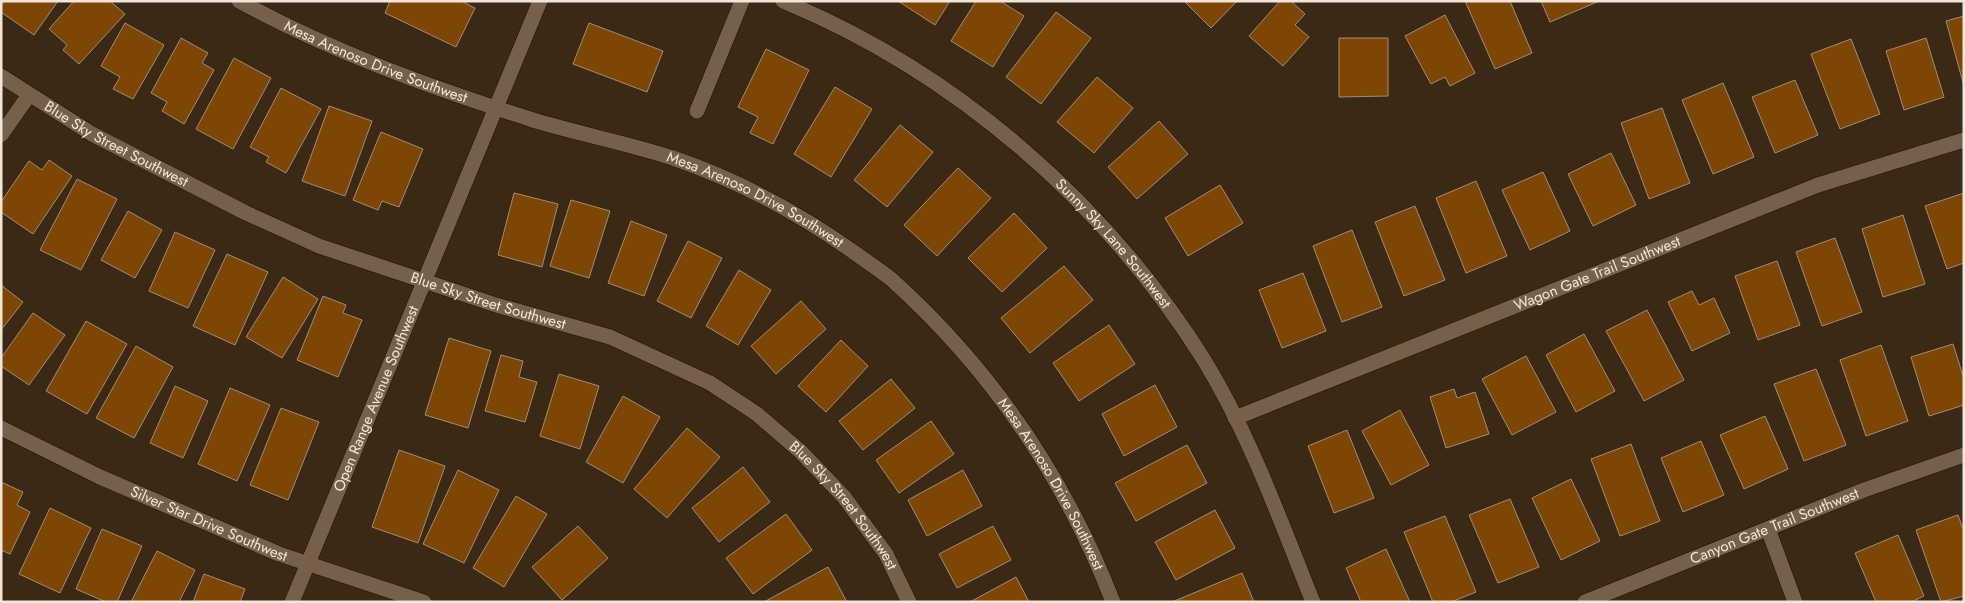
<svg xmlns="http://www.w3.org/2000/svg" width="1965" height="603" viewBox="0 0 1965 603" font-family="Jost,sans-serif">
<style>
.building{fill:#7d4603;stroke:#a48c78}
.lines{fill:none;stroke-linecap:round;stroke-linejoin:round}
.minor-casing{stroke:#211101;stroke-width:16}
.minor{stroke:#74604b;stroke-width:15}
.labels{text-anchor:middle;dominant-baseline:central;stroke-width:4;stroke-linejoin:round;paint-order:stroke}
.street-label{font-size:15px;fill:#f2e6da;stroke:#301f0b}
</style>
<rect width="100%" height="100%" fill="#3a2915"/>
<g class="building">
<path d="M 5,1 L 58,1 L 34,35 L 1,12 L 1,6 Z"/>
<path d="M 74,1 L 110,1 L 125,14 L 79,64 L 63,50 L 67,45 L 49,29 Z"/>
<path d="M 390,1 L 461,1 L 475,8 L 456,47 L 385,13 Z"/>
<path d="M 898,1 L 950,1 L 935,25 Z"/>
<path d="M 976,1 L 1000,1 L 1024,16 L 993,67 L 951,41 Z"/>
<path d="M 1184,1 L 1237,1 L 1211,28 Z"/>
<path d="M 1280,1 L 1291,1 L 1305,14 L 1295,25 L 1309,37 L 1283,66 L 1249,36 Z"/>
<path d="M 1465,1 L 1510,1 L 1532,53 L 1495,69 Z"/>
<path d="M 1541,1 L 1596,1 L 1597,2 L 1550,22 Z"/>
<path d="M 1056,12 L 1091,38 L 1041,104 L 1006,77 Z"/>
<path d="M 1445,15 L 1475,73 L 1450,86 L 1445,77 L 1431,84 L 1405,36 Z"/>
<path d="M 1964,16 L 1964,86 L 1946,21 Z"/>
<path d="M 125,23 L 164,45 L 133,99 L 113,89 L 120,77 L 101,66 Z"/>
<path d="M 589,23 L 663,51 L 647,92 L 573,64 Z"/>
<path d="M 181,38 L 208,53 L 202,63 L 214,70 L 184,124 L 162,111 L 167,102 L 151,93 Z"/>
<path d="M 1339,38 L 1388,38 L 1388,96 L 1339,97 Z"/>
<path d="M 1926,38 L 1944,97 L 1904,110 L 1886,51 Z"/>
<path d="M 1851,39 L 1880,114 L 1840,129 L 1811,54 Z"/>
<path d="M 766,49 L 809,70 L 773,144 L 750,133 L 758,117 L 738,107 Z"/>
<path d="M 234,58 L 271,78 L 233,149 L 196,129 Z"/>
<path d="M 1097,77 L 1133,108 L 1094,153 L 1057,122 Z"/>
<path d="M 1795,80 L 1818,135 L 1775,153 L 1752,97 Z"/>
<path d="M 1723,83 L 1754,157 L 1713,174 L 1682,100 Z"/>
<path d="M 835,87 L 872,109 L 831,177 L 794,154 Z"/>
<path d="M 281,88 L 321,109 L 286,173 L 266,162 L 269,157 L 250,147 Z"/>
<path d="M 329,106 L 372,121 L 345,196 L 302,181 Z"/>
<path d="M 1662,108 L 1690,183 L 1649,199 L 1621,123 Z"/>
<path d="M 1159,121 L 1188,154 L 1137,199 L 1108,167 Z"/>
<path d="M 900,125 L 933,152 L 887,207 L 854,180 Z"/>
<path d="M 381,132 L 423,149 L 399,207 L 382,201 L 378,210 L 353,200 Z"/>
<path d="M 1611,153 L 1636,205 L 1593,226 L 1568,174 Z"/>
<path d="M 49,160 L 72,176 L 33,234 L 1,212 L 1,202 L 29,161 L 42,170 Z"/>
<path d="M 958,168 L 991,198 L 937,256 L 904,225 Z"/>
<path d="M 1543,172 L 1570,231 L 1530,250 L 1502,190 Z"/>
<path d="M 77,179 L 117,199 L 81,270 L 40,250 Z"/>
<path d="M 1476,181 L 1507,256 L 1466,273 L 1436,198 Z"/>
<path d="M 1220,185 L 1243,223 L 1188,256 L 1165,218 Z"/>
<path d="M 514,193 L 558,204 L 542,267 L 498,255 Z"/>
<path d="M 1964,193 L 1964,263 L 1947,269 L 1925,206 Z"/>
<path d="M 571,200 L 610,211 L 589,278 L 550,266 Z"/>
<path d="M 1415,206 L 1445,280 L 1404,296 L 1375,222 Z"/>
<path d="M 128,211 L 162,230 L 135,278 L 101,260 Z"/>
<path d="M 1014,213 L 1047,248 L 1002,292 L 968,258 Z"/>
<path d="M 1903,215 L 1925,284 L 1883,297 L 1862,229 Z"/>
<path d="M 631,221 L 667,235 L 644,296 L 608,283 Z"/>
<path d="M 1352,230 L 1382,307 L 1342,322 L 1313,246 Z"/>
<path d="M 175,232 L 215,250 L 188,308 L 149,291 Z"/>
<path d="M 1835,238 L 1862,312 L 1822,326 L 1796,252 Z"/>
<path d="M 688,241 L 722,258 L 691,318 L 657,301 Z"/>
<path d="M 227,254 L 268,272 L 235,345 L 193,326 Z"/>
<path d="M 1777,261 L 1800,325 L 1758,340 L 1735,276 Z"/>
<path d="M 1064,266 L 1093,300 L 1030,353 L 1001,318 Z"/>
<path d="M 739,270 L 771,290 L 738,345 L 706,326 Z"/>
<path d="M 1303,273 L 1326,331 L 1282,348 L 1259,290 Z"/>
<path d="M 283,277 L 318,299 L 282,358 L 246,337 Z"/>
<path d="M 1,285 L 23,302 L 1,330 Z"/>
<path d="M 1692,291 L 1699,305 L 1714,298 L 1730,333 L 1692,351 L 1668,302 Z"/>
<path d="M 323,296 L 346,305 L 343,313 L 362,320 L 338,377 L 297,360 Z"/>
<path d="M 801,301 L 826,329 L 776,374 L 751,346 Z"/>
<path d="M 1647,310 L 1684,380 L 1644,401 L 1606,331 Z"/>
<path d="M 33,313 L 65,335 L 29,385 L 1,366 L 1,358 Z"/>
<path d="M 86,321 L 127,344 L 87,414 L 46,391 Z"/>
<path d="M 1109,325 L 1135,364 L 1079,401 L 1053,363 Z"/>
<path d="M 1584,334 L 1615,391 L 1576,412 L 1546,355 Z"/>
<path d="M 449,338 L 491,351 L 468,428 L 425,415 Z"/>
<path d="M 841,340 L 868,366 L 826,412 L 798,386 Z"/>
<path d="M 1953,344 L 1964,379 L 1964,405 L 1929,416 L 1911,357 Z"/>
<path d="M 1881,345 L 1908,421 L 1866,436 L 1840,360 Z"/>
<path d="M 136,346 L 173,367 L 134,438 L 96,418 Z"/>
<path d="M 501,355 L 523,361 L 519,377 L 537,382 L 525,422 L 485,411 Z"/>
<path d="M 1526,356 L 1556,412 L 1512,435 L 1482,379 Z"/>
<path d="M 1816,369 L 1846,445 L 1804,461 L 1774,384 Z"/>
<path d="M 559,374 L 599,386 L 580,449 L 540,436 Z"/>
<path d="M 891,379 L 915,408 L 863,450 L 839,421 Z"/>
<path d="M 1155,385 L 1177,427 L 1124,456 L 1102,414 Z"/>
<path d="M 175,386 L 208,401 L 183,458 L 150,443 Z"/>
<path d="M 230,388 L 270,405 L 237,481 L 198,464 Z"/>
<path d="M 1454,389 L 1457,398 L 1475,392 L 1489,434 L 1446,448 L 1430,397 Z"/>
<path d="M 623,396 L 660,417 L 623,483 L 586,462 Z"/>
<path d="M 281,408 L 319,422 L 288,500 L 250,485 Z"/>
<path d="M 1400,410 L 1429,465 L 1391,485 L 1362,431 Z"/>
<path d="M 1765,416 L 1788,469 L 1744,489 L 1720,435 Z"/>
<path d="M 931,421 L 954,454 L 899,493 L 876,460 Z"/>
<path d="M 687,428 L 720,457 L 667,518 L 634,489 Z"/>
<path d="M 1347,430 L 1374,498 L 1334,513 L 1308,446 Z"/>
<path d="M 1701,441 L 1724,495 L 1683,512 L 1661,458 Z"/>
<path d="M 1631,444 L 1660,521 L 1620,536 L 1591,459 Z"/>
<path d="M 1187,445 L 1207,483 L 1136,521 L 1115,483 Z"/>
<path d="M 399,450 L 445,466 L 418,543 L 372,527 Z"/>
<path d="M 743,467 L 770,502 L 719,542 L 692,508 Z"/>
<path d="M 458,470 L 499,490 L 464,563 L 423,544 Z"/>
<path d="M 963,470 L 982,506 L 927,536 L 908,500 Z"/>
<path d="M 1571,479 L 1600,541 L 1561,560 L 1532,498 Z"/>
<path d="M 1,482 L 23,492 L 17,505 L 30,512 L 10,554 L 1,550 Z"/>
<path d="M 516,496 L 547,514 L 504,587 L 473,568 Z"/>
<path d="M 1510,499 L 1539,567 L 1498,583 L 1469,515 Z"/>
<path d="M 50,508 L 91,528 L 60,593 L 19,574 Z"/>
<path d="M 1215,510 L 1235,548 L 1176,580 L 1155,542 Z"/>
<path d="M 786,514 L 812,550 L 753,594 L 726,558 Z"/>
<path d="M 1958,515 L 1964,532 L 1964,596 L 1941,602 L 1916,530 Z"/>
<path d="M 1445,516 L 1476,592 L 1451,602 L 1433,602 L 1404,532 Z"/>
<path d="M 578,526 L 608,558 L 562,600 L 532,567 Z"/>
<path d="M 993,526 L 1011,560 L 957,588 L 939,554 Z"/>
<path d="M 102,529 L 142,546 L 117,602 L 106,602 L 76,589 Z"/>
<path d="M 1898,535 L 1924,596 L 1911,602 L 1876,602 L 1855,553 Z"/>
<path d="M 1386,549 L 1410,602 L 1361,602 L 1346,568 Z"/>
<path d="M 157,551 L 195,570 L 179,602 L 131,602 Z"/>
<path d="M 828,567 L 847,602 L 764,602 Z"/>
<path d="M 1242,573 L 1254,602 L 1172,602 Z"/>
<path d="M 204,574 L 245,589 L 240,602 L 193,602 Z"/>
<path d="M 1016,577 L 1029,602 L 970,602 Z"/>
</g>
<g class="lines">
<defs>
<g id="minor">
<path id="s1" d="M 239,1 C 332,52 432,88 533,120 C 579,134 627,143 673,158 C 737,180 799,213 855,253 C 867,262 880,270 891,279 C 990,368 1065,478 1113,602"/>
<path id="s2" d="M 783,1 C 955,72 1105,202 1204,360 C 1250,435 1280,520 1313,602"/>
<path id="s3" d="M 1,76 L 92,134 L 246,213 L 319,246 L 496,305 L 610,337 L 710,383 L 757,414 L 801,452 L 844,497 L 886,554 L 909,602"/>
<path d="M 697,111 L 742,1"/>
<path d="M 1,135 L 29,95"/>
<path id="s4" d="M 1235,418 L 1818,185 L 1964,140"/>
<path id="s5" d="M 1,428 L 100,477 L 279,554 L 424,602"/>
<path d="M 1768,529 L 1795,602"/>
<path id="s6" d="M 292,602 L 540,1"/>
<path id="s7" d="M 1585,602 L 1864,490 L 1964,455"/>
</g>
</defs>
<use href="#minor" class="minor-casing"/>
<use href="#minor" class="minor"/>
</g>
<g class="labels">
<g class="street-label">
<text stroke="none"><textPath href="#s1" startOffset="150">Mesa Arenoso Drive Southwest</textPath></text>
<text stroke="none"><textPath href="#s3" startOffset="134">Blue Sky Street Southwest</textPath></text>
<text stroke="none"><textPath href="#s1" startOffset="555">Mesa Arenoso Drive Southwest</textPath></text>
<text stroke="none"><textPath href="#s2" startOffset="414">Sunny Sky Lane Southwest</textPath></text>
<text stroke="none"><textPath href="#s4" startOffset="390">Wagon Gate Trail Southwest</textPath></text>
<text stroke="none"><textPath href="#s3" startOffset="539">Blue Sky Street Southwest</textPath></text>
<text stroke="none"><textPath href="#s6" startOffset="220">Open Range Avenue Southwest</textPath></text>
<text stroke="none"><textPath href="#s1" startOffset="975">Mesa Arenoso Drive Southwest</textPath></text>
<text stroke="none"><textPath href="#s3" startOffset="959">Blue Sky Street Southwest</textPath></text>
<text stroke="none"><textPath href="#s5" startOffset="229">Silver Star Drive Southwest</textPath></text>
<text stroke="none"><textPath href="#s7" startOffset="204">Canyon Gate Trail Southwest</textPath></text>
</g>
</g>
<rect width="1965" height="603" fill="none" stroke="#f2e6da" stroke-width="5"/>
</svg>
